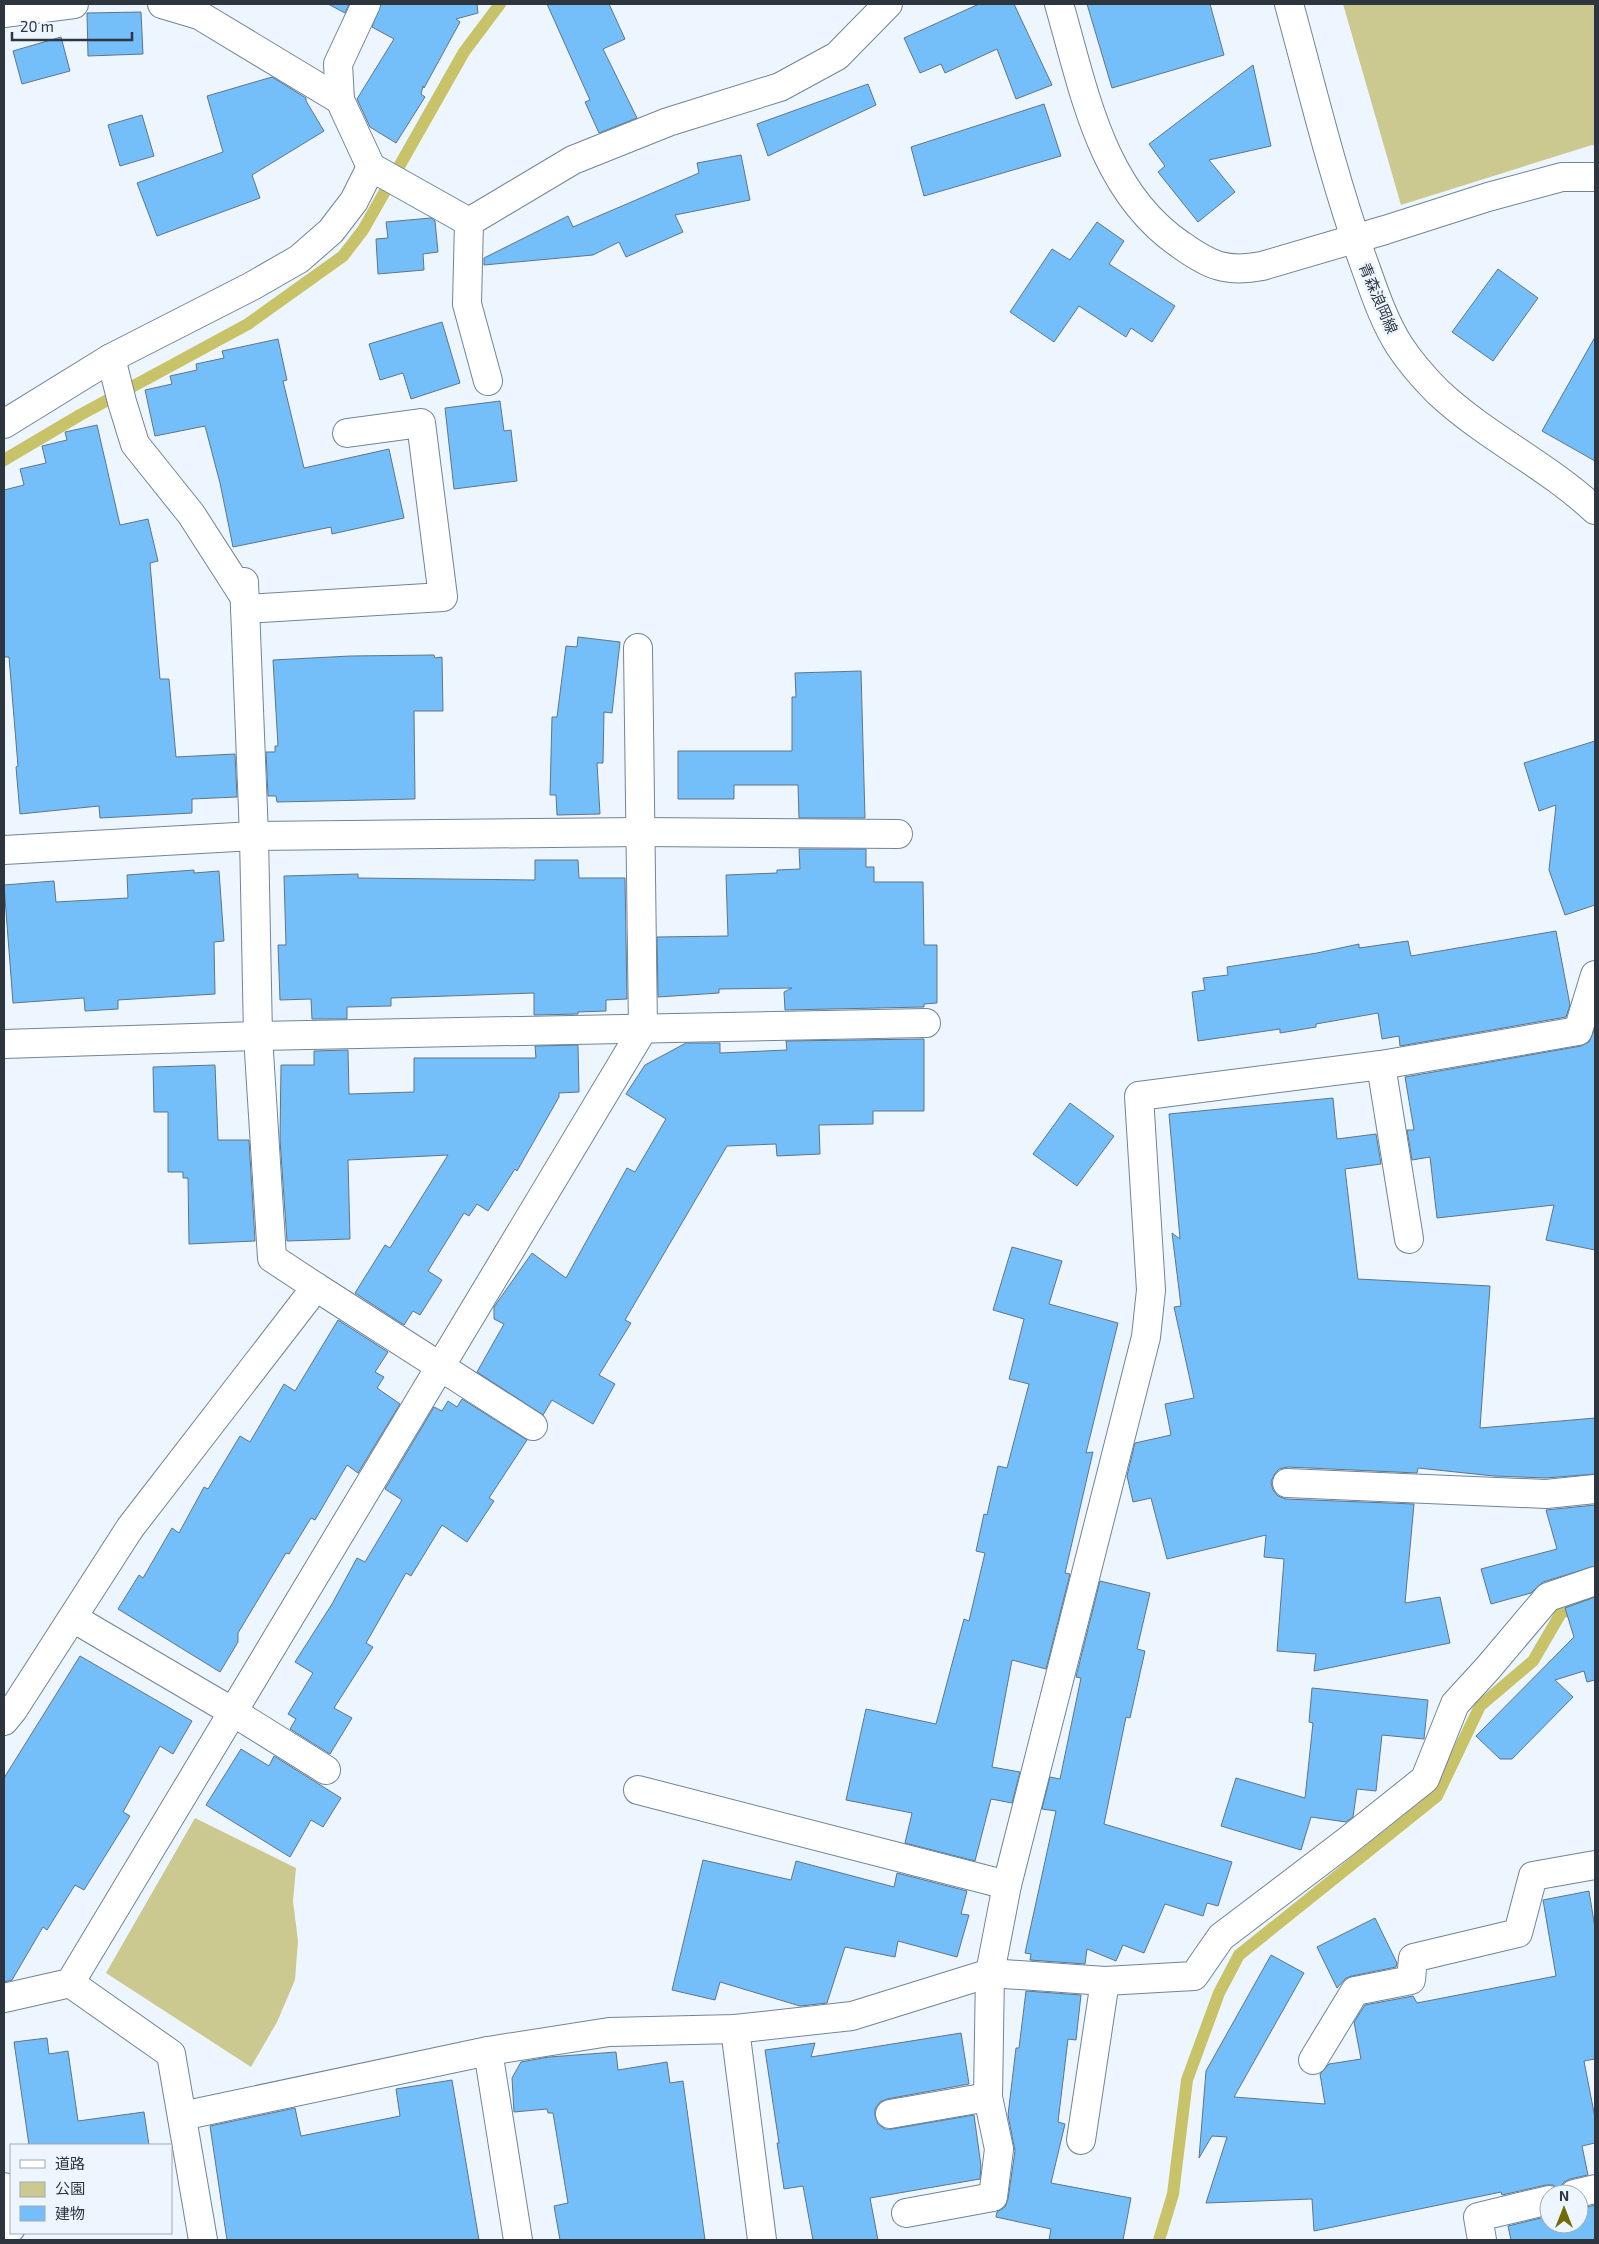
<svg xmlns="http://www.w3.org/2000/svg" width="1599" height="2244" viewBox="0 0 1599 2244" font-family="'Exo 2','Noto Sans JP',sans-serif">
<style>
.green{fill:#cbc890}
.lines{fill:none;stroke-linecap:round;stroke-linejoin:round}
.stream{stroke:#c8c369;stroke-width:12}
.building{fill:#74befa;stroke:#607587}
.minor-casing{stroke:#708598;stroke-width:30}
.major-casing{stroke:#708598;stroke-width:30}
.minor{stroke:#fff;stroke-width:28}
.major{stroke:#fff;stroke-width:28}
.labels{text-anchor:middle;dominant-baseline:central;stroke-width:5;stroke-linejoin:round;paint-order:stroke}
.street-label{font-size:15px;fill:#2d363e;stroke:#edf6ff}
</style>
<rect width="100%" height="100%" fill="#edf6ff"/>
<g class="green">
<path d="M 1343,4 L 1595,4 L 1595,146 L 1592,145 L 1401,205 Z"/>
<path d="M 195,1818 L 296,1868 L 293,1901 L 298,1941 L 295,1980 L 277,2022 L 251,2067 L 106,1973 Z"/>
</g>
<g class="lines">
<g class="stream">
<path d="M 4,460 L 80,415 L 248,324 L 343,256 L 363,230 L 464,52 L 500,4"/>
<path d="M 1159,2240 L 1173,2194 L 1187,2080 L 1219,1993 L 1239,1955 L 1437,1796 L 1480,1706 L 1533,1661 L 1561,1613 L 1595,1598"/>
</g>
</g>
<g class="building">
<path d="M 328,4 L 349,4 L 345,13 Z"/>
<path d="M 381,4 L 477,4 L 478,13 L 456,19 L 460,22 L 424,88 L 423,86 L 421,94 L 425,97 L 396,143 L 370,127 L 357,99 L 394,39 L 372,27 Z"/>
<path d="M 547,4 L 609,4 L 625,39 L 603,49 L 637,118 L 599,133 L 585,102 L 590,100 Z"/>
<path d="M 979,4 L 1014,4 L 1052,85 L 1016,99 L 997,49 L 945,73 L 941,64 L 920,73 L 904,38 Z"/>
<path d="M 1087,4 L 1210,4 L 1224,55 L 1112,88 Z"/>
<path d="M 141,12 L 143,54 L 88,56 L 87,13 Z"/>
<path d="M 61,37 L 70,71 L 22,84 L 13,51 Z"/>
<path d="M 1253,65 L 1271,146 L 1209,160 L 1235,192 L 1198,222 L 1158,172 L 1165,166 L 1149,144 Z"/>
<path d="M 272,77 L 306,98 L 306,101 L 324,131 L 252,175 L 260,198 L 157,236 L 137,183 L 223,152 L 207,96 Z"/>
<path d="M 868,84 L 876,105 L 768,156 L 757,124 Z"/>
<path d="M 1044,104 L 1061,156 L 924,196 L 911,147 Z"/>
<path d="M 142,115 L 154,156 L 120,166 L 108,125 Z"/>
<path d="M 741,155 L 750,200 L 675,215 L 683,232 L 626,257 L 619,242 L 593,255 L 484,265 L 484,258 L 568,216 L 573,227 L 699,173 L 697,163 Z"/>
<path d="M 431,218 L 435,221 L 438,252 L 423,254 L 424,270 L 378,274 L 376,239 L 388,238 L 386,222 Z"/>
<path d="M 1097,222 L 1124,241 L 1109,264 L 1175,306 L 1152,342 L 1131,328 L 1126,337 L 1079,306 L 1054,342 L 1010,312 L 1052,249 L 1070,260 Z"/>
<path d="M 1498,269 L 1538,298 L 1493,361 L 1452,332 Z"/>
<path d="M 442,322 L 460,383 L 411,399 L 403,373 L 380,380 L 369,344 Z"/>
<path d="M 1595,337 L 1595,461 L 1542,431 Z"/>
<path d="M 278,339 L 287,380 L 283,381 L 304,468 L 389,449 L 404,518 L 332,534 L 331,527 L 233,547 L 220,483 L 205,426 L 155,436 L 145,390 L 172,384 L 170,376 L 197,370 L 196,364 L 224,358 L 222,351 Z"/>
<path d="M 500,401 L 504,431 L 511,430 L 517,481 L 454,489 L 445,408 Z"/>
<path d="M 97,425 L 120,525 L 148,519 L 158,561 L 150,563 L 160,679 L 169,679 L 176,757 L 235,754 L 237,797 L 192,799 L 192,813 L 100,818 L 99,806 L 20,814 L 16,767 L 18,766 L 9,657 L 4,657 L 4,490 L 24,485 L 20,469 L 46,463 L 42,446 L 67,440 L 65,432 Z"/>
<path d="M 578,637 L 620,642 L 612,713 L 604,712 L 603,763 L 597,763 L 600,814 L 557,815 L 556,795 L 550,795 L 552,717 L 557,717 L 566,646 L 577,647 Z"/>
<path d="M 434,655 L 435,658 L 442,657 L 443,711 L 414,711 L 415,799 L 277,802 L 276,796 L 268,796 L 266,752 L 275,752 L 275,746 L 278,746 L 273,660 L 350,656 Z"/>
<path d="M 861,671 L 865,818 L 799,818 L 798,785 L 734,785 L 734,799 L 678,799 L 678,751 L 792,751 L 792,697 L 796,697 L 795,673 Z"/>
<path d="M 1595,741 L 1595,905 L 1565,915 L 1549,870 L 1556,805 L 1539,811 L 1524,763 Z"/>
<path d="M 799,849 L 866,849 L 866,867 L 874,867 L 874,882 L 923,882 L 924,945 L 937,945 L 937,1003 L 924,1004 L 924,1007 L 785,1010 L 784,992 L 792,988 L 719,989 L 719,993 L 658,997 L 657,937 L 728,936 L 726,875 L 777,873 L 777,870 L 800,869 Z"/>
<path d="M 535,860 L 578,860 L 579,878 L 625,878 L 627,999 L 606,1000 L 606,1011 L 578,1012 L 578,1014 L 534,1015 L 534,993 L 391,998 L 391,1006 L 347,1007 L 347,1019 L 312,1019 L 311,999 L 280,1000 L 278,945 L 286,945 L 284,876 L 358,874 L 358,878 L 535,880 Z"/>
<path d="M 194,870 L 194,873 L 219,871 L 224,941 L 214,942 L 215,994 L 118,1000 L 118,1009 L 85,1011 L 84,998 L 13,1003 L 4,885 L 54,881 L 56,902 L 128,898 L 127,875 Z"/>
<path d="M 1556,931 L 1570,1005 L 1566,1017 L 1400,1046 L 1399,1036 L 1382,1039 L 1378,1013 L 1316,1024 L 1316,1027 L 1280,1033 L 1280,1029 L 1198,1041 L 1192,992 L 1205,990 L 1203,978 L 1228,975 L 1227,967 L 1317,953 L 1359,944 L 1359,948 L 1408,941 L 1411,956 Z"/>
<path d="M 1595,1028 L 1595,1250 L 1546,1240 L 1554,1205 L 1437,1218 L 1430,1157 L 1412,1160 L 1407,1130 L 1414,1130 L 1405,1077 L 1581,1046 L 1589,1042 Z"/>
<path d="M 924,1039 L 924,1111 L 873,1111 L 873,1124 L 819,1125 L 820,1154 L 777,1156 L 776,1144 L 727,1146 L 625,1320 L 631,1323 L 599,1375 L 615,1384 L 593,1424 L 552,1400 L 543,1415 L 477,1372 L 504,1324 L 494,1319 L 494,1307 L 532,1253 L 566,1278 L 627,1168 L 635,1172 L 666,1119 L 626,1094 L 645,1065 L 686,1043 L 720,1043 L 720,1053 L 787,1050 L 786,1041 Z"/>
<path d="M 578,1045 L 579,1092 L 559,1093 L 559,1097 L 517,1171 L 515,1169 L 488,1211 L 477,1204 L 469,1216 L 464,1213 L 428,1271 L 442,1280 L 420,1315 L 413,1311 L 404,1325 L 355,1293 L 385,1245 L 390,1248 L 448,1155 L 348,1160 L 350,1239 L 287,1241 L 280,1140 L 281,1065 L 314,1065 L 314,1051 L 348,1050 L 349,1094 L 414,1092 L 414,1058 L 536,1058 L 535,1046 Z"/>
<path d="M 215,1065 L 218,1140 L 249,1140 L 255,1241 L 189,1244 L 188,1178 L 183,1178 L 183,1172 L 168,1172 L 168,1112 L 154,1112 L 153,1067 Z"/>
<path d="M 1333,1098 L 1337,1139 L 1376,1134 L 1381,1164 L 1345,1169 L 1358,1279 L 1490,1286 L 1480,1428 L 1595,1418 L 1595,1474 L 1546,1478 L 1494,1476 L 1418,1468 L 1417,1473 L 1288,1467 L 1279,1469 L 1274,1475 L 1271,1482 L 1273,1490 L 1278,1496 L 1286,1499 L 1414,1504 L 1405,1603 L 1440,1597 L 1450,1643 L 1314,1671 L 1316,1654 L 1277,1651 L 1284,1559 L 1264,1557 L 1266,1535 L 1167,1559 L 1151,1498 L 1133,1502 L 1127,1476 L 1135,1443 L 1171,1435 L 1165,1404 L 1194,1398 L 1174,1307 L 1181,1306 L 1172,1233 L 1180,1239 L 1169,1114 Z"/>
<path d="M 1070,1103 L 1114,1136 L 1077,1186 L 1033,1154 Z"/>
<path d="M 1012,1247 L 1062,1261 L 1049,1304 L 1118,1323 L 1086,1453 L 1093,1452 L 1065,1573 L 1070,1574 L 1046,1669 L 1012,1660 L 992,1767 L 1020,1772 L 1012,1803 L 991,1799 L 975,1861 L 905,1843 L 912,1813 L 846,1800 L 866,1709 L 936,1724 L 964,1619 L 969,1621 L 985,1553 L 976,1551 L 984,1514 L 987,1515 L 998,1466 L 1007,1468 L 1029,1384 L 1009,1379 L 1024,1319 L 993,1310 Z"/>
<path d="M 338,1320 L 388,1352 L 375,1372 L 384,1377 L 377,1388 L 400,1404 L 358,1473 L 347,1465 L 315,1520 L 311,1518 L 289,1554 L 286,1553 L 238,1633 L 238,1642 L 220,1672 L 118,1609 L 139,1575 L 143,1578 L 172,1528 L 179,1533 L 204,1487 L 208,1489 L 240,1436 L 250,1442 L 284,1384 L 295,1391 Z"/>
<path d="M 462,1399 L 527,1440 L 489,1498 L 494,1501 L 467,1542 L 442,1525 L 411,1576 L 406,1573 L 366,1643 L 373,1647 L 334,1708 L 352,1718 L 330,1754 L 290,1729 L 296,1719 L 288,1714 L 313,1673 L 295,1662 L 332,1604 L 357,1558 L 365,1562 L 402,1500 L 385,1489 L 434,1407 L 442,1411 L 448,1401 L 457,1407 Z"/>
<path d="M 1595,1505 L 1595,1566 L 1543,1582 L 1531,1593 L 1491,1604 L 1481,1569 L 1557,1549 L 1546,1510 Z"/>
<path d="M 1100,1581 L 1150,1593 L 1137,1649 L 1145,1651 L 1130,1718 L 1126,1717 L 1104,1824 L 1232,1862 L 1218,1906 L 1207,1903 L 1203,1916 L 1165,1904 L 1144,1953 L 1123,1945 L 1116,1961 L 1087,1949 L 1085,1964 L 1030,1960 L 1031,1954 L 1025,1953 L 1056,1811 L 1042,1809 L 1050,1777 L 1060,1779 L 1081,1678 L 1076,1677 Z"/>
<path d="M 1595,1597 L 1595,1680 L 1587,1682 L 1584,1671 L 1555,1680 L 1573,1697 L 1512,1759 L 1500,1759 L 1476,1736 L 1574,1637 L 1565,1608 Z"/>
<path d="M 80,1656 L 192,1721 L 173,1754 L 160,1746 L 123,1812 L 130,1816 L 84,1890 L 75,1885 L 47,1930 L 43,1927 L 12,1980 L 4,1982 L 4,1778 Z"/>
<path d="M 1312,1688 L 1428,1700 L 1424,1739 L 1382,1735 L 1376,1791 L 1357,1789 L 1353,1817 L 1346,1822 L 1311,1817 L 1301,1850 L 1221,1826 L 1236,1778 L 1305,1798 L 1313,1723 L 1309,1722 Z"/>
<path d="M 241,1749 L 269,1766 L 274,1756 L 341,1798 L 323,1827 L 311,1820 L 290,1857 L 206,1805 Z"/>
<path d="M 703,1860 L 791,1880 L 796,1861 L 894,1887 L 897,1873 L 967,1891 L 961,1914 L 969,1915 L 957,1957 L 898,1941 L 895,1957 L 845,1947 L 827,2003 L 800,2006 L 720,1982 L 715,2000 L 672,1990 Z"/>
<path d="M 1589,1891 L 1595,1928 L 1595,2059 L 1584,2061 L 1595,2118 L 1595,2143 L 1582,2146 L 1588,2175 L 1570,2179 L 1564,2182 L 1559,2189 L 1553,2185 L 1546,2185 L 1502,2195 L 1501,2192 L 1314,2231 L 1312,2199 L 1206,2203 L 1227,2137 L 1212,2136 L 1199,2158 L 1206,2071 L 1271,1955 L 1304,1973 L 1234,2097 L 1325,2104 L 1320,2074 L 1329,2064 L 1361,2059 L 1354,2022 L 1365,2005 L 1413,1996 L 1417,2003 L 1556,1976 L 1543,1900 Z"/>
<path d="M 1375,1918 L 1397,1963 L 1396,1967 L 1352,1976 L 1346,1978 L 1337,1988 L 1317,1947 Z"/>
<path d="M 1026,1991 L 1081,1995 L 1076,2040 L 1068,2039 L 1058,2122 L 1065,2124 L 1051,2183 L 1131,2198 L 1123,2240 L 1049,2240 L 1051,2229 L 996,2217 L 997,2212 L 1005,2207 L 1008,2199 L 1015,2151 L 1008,2115 L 1016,2048 L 1019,2048 Z"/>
<path d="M 961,2033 L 969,2084 L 887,2099 L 880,2102 L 875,2109 L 875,2116 L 878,2124 L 885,2129 L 892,2129 L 974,2115 L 981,2166 L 980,2179 L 870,2198 L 878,2240 L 813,2240 L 803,2186 L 784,2189 L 777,2143 L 779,2143 L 765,2050 L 815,2043 L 811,2057 Z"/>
<path d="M 47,2038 L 49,2054 L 68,2051 L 78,2121 L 144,2112 L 149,2145 L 29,2145 L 14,2042 Z"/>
<path d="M 616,2052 L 618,2070 L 667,2062 L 670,2083 L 683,2081 L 705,2240 L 560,2240 L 554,2206 L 568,2203 L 553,2113 L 548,2113 L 547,2109 L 514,2112 L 512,2078 L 521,2062 L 549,2057 Z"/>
<path d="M 452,2080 L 479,2240 L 227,2240 L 210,2126 L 295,2108 L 301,2136 L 400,2116 L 396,2089 Z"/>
<path d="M 1595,2205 L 1595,2240 L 1511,2240 L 1508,2226 L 1549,2216 L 1549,2224 L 1579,2224 L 1579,2209 Z"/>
</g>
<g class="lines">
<defs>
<g id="minor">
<path d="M 162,4 L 199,15 L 340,100"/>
<path d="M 366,4 L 338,64 L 340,100 L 371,167 L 469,222 L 573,160 L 668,122 L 780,87 L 837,56 L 888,4"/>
<path d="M 1059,4 C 1084,90 1101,191 1181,245 C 1209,265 1226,273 1262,266 L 1385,230 L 1488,197 L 1562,177 L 1595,177"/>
<path d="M 4,13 L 74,4"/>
<path d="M 469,222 L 467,304 L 488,381"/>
<path d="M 111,358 L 122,402 L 135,444 L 191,514 L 245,598"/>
<path d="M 4,424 L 111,358 L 252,286 L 299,259 L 331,231 L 354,201 L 371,167"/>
<path d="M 245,609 L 443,597 L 421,423 L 347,433"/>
<path d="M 4,850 L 254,836 L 641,832 L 898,834"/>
<path d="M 4,1044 L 258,1036 L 926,1023"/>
<path d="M 1381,1065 L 1409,1239"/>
<path d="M 316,1287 L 533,1426"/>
<path d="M 1287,1483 L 1546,1494 L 1595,1489"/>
<path d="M 73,1618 L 233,1712 L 326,1770"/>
<path d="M 4,1721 L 13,1710 L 130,1528 L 316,1287 L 272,1258 L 258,1036 L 254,836 L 244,582"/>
<path d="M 638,1790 L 1007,1885"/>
<path d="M 70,1983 L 171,2054 L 203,2240"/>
<path d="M 4,1998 L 70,1983 L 643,1029 L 638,648"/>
<path d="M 735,2029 L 762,2240"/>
<path d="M 488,2051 L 518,2240"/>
<path d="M 1313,2060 L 1355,1991 L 1411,1980 L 1413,1958 L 1518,1933 L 1533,1876 L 1595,1865"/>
<path d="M 890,2114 L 988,2097"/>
<path d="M 182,2116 L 488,2051 L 609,2032 L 735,2029 L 852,2016 L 990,1973 L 1105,1981 L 1194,1976 L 1221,1937 L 1346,1842 L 1425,1779 L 1455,1704 L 1488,1668 L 1548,1597 L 1595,1581"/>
<path d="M 1081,2140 L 1105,1981"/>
<path d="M 4,2187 L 11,2228"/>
<path d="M 1574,2194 L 1595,2189"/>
<path d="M 906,2213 L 993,2197 L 999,2149 L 988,2097 L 990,1973 L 1007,1885 L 1146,1337 L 1151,1290 L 1139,1096 L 1381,1065 L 1578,1031 L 1595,975"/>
<path d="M 1482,2240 L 1478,2217 L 1549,2200"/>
</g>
<path id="major" d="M 1289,4 C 1312,88 1332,173 1361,255 C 1372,285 1382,318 1399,345 C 1410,362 1424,378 1438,392 C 1486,437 1547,465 1595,510"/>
</defs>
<use href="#minor" class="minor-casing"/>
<use href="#major" class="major-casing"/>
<use href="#minor" class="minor"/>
<use href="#major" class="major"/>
</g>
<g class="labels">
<g class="street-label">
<text transform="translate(1379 298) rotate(67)">青森浪岡線</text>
</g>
</g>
<rect width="1599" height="2244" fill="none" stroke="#2d363e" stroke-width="10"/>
<rect x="10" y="2144" width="162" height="90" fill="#edf6ff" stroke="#a0a9b2"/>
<rect x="20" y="2160" width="25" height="8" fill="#ffffff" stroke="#a0a9b2"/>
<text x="55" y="2169" font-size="15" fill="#2d363e">道路</text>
<rect x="20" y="2182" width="25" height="15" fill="#cbc890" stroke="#a0a9b2"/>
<text x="55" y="2194" font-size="15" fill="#2d363e">公園</text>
<rect x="20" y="2206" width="25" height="15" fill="#74befa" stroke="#a0a9b2"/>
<text x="55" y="2219" font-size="15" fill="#2d363e">建物</text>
<g transform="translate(1564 2209)"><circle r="24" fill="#edf6ff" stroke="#a0a9b2"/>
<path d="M0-4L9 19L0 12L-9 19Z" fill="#716b06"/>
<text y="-8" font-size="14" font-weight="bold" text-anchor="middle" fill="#2d363e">N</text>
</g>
<path d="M12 32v8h120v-8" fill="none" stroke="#2d363e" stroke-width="2.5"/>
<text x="20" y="32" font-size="15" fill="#2d363e" stroke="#edf6ff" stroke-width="4" paint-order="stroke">20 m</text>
</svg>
